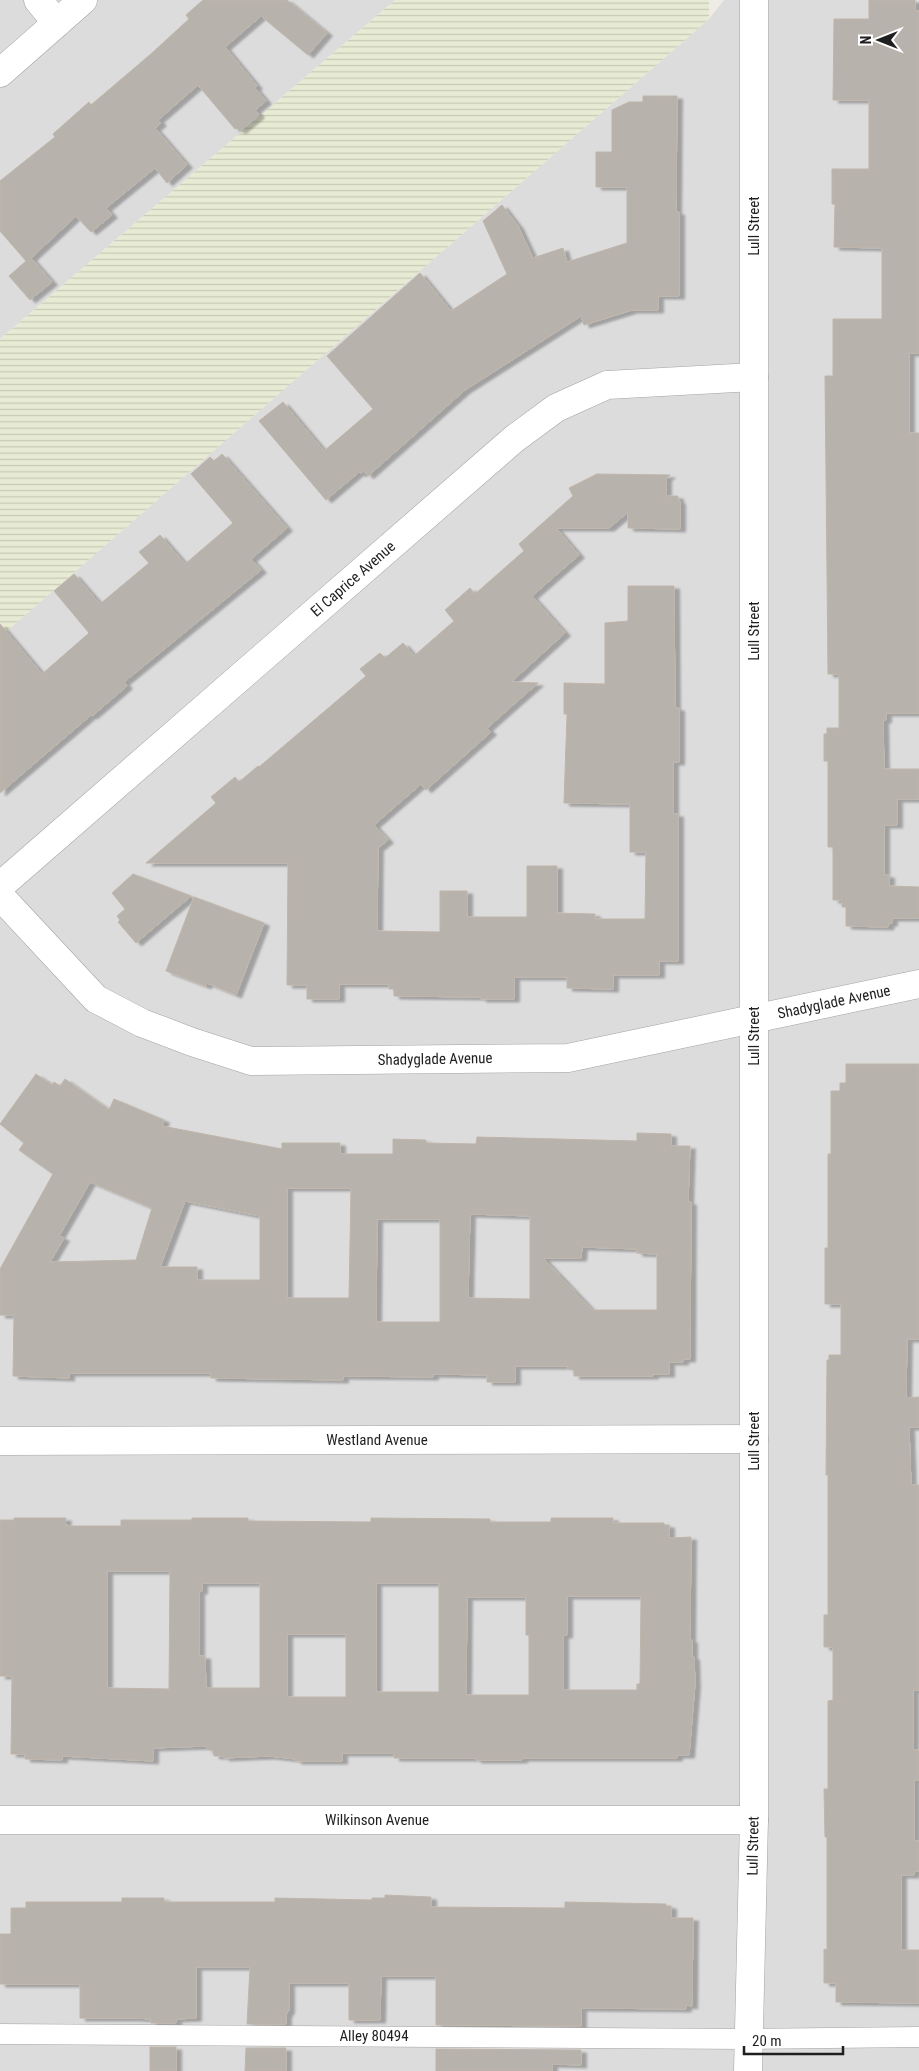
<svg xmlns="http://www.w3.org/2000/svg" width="919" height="2071" viewBox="0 0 919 2071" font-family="'Roboto Condensed',sans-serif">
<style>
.residential{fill:#dddcdc}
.farmland{fill:url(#farmland-rules)}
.building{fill:#b8b2ac;stroke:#bfb5aa;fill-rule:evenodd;filter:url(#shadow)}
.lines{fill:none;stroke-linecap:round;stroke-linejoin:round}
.lane-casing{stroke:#a3a3a3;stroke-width:21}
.street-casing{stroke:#a3a3a3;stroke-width:29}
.lane{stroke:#fff;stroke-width:20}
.street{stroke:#fff;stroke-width:28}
.labels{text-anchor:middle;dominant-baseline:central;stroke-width:4;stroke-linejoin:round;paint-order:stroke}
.street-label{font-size:15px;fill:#1f1f1f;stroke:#fff}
</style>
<defs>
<pattern id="farmland-rules" width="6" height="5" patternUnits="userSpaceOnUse" patternTransform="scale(1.25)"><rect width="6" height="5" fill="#e8ebd4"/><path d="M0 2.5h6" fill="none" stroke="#c7c9b6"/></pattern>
<filter id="shadow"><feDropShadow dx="5.5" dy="3" stdDeviation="1" flood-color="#0004"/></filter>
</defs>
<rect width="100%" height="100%" fill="#efece6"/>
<g class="residential">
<path d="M 0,0 L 395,0 L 0,339 Z"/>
<path d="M 724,0 L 919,0 L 919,2071 L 0,2071 L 0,637 L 709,19 Z"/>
</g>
<path class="farmland" d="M 395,0 L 709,0 L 709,19 L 0,637 L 0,339 Z"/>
<g class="building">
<path d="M 203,0 L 287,0 L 327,33 L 308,55 L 261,16 L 225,47 L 257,86 L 255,88 L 266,101 L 255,110 L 259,115 L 240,131 L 237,128 L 235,129 L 198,85 L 158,120 L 161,123 L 155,128 L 187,165 L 167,183 L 155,168 L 106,208 L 112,215 L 91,232 L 76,216 L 31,258 L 52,282 L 30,300 L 9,276 L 26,261 L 0,231 L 0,181 L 55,137 L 53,134 L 89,102 L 91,105 L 152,53 L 189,19 L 186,15 Z"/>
<path d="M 869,0 L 915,0 L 915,11 L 919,11 L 919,353 L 909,353 L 909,433 L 919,433 L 919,713 L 886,713 L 886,720 L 883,720 L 884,769 L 919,769 L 919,799 L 897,799 L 897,825 L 884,825 L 884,875 L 889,875 L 889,886 L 919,887 L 919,918 L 892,918 L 892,923 L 889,923 L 888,927 L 846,926 L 846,907 L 842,907 L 842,900 L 833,900 L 833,847 L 828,847 L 828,761 L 824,761 L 824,734 L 827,734 L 827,728 L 839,728 L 839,674 L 828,674 L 825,376 L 833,376 L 833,319 L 882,319 L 882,248 L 834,247 L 835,204 L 832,204 L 832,169 L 869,169 L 869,100 L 833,100 L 834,19 L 869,19 Z"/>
<path d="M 643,96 L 677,96 L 676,212 L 679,212 L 679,296 L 658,296 L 658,310 L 632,310 L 584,325 L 581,316 L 465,390 L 368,476 L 364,471 L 361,474 L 359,472 L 326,500 L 259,421 L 283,402 L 324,451 L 373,409 L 327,356 L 420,273 L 451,311 L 507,274 L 483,221 L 502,205 L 518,226 L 533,258 L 563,248 L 567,262 L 627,243 L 627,187 L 596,187 L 596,152 L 612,152 L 612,110 L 629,102 L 643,102 Z"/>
<path d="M 222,454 L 287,528 L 251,559 L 261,570 L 124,682 L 127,686 L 92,716 L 91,715 L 0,793 L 0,624 L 42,674 L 89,633 L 54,591 L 74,574 L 100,604 L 149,563 L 139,552 L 160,535 L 185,564 L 233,523 L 191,474 L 210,457 L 214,461 Z"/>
<path d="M 597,474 L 670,475 L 666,478 L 666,496 L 678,496 L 678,501 L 680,501 L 680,529 L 628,528 L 628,512 L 609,528 L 556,528 L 579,555 L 532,596 L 565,633 L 511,682 L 538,683 L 487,728 L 491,732 L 426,790 L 421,784 L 374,825 L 388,840 L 378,848 L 377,931 L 440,932 L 440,891 L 467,891 L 467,917 L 527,917 L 527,866 L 557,866 L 557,913 L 595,914 L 595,919 L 645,919 L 646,852 L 630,852 L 630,804 L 564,803 L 567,714 L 564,714 L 564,683 L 605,684 L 605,623 L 628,621 L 628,586 L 674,586 L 675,708 L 679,708 L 679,762 L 673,762 L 673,814 L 678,814 L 678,961 L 659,961 L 659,975 L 613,975 L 613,989 L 567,988 L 567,977 L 514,977 L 514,999 L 481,999 L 481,997 L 394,996 L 394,989 L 389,989 L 389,984 L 339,984 L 339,999 L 307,999 L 307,985 L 287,985 L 288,861 L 287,863 L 146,863 L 216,803 L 211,797 L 235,777 L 239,782 L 258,766 L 259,767 L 366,676 L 360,669 L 380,653 L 385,658 L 403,643 L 414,656 L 454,621 L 445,610 L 470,588 L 475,594 L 524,551 L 519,544 L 573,496 L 569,488 Z"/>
<path d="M 133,874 L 191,896 L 136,943 L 118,922 L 120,920 L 117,916 L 125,909 L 112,893 Z"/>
<path d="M 194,897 L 264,923 L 236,995 L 207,983 L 206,986 L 166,971 Z"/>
<path d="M 846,1064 L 919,1064 L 919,1339 L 907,1339 L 906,1398 L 919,1397 L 919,1427 L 909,1427 L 911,1485 L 919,1485 L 919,1690 L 913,1690 L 913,1750 L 919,1750 L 919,1780 L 914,1780 L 914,1841 L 919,1841 L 919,1871 L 914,1871 L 914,1875 L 901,1875 L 901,1950 L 919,1950 L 919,2003 L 836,2002 L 836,1983 L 824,1983 L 824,1949 L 827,1950 L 827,1837 L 825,1837 L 824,1789 L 828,1789 L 828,1701 L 833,1700 L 833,1647 L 824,1647 L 824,1615 L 828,1615 L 828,1475 L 826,1475 L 827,1360 L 829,1360 L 829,1355 L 841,1355 L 841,1304 L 825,1304 L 825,1248 L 828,1248 L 828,1154 L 831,1154 L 831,1091 L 840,1091 L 840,1083 L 846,1083 Z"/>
<path d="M 36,1074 L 52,1085 L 54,1082 L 60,1086 L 65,1079 L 109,1110 L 114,1099 L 164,1120 L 162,1126 L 282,1149 L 282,1143 L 340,1143 L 340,1154 L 393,1154 L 393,1139 L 426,1140 L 426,1143 L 476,1144 L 477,1137 L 637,1141 L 637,1133 L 671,1134 L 671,1146 L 690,1146 L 688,1202 L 691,1202 L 690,1359 L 683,1359 L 683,1362 L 669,1362 L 669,1374 L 653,1374 L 653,1376 L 574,1376 L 574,1370 L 568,1369 L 568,1366 L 515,1366 L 515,1382 L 487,1382 L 487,1375 L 433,1374 L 433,1377 L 343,1376 L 343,1380 L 211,1378 L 211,1373 L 69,1373 L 69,1378 L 13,1376 L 14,1315 L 0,1315 L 0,1269 L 53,1174 L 19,1150 L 24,1143 L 0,1124 ZM 90,1182 L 152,1208 L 136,1260 L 50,1262 L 64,1238 L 59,1236 ZM 287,1188 L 351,1188 L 349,1298 L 287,1298 ZM 185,1201 L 260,1216 L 260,1280 L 197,1280 L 197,1267 L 160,1267 ZM 470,1214 L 530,1216 L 530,1299 L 468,1298 ZM 377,1219 L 440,1219 L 440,1322 L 376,1322 ZM 582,1247 L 637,1249 L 637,1253 L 657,1254 L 657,1310 L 592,1310 L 543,1258 L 581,1258 Z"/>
<path d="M 14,1518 L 66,1518 L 65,1525 L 71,1526 L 121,1526 L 121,1520 L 192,1520 L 192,1518 L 248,1518 L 248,1521 L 371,1522 L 371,1518 L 490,1519 L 490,1522 L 551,1522 L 551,1518 L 613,1518 L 613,1523 L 664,1523 L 664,1525 L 669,1525 L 669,1538 L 691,1537 L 690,1640 L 692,1640 L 692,1657 L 694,1657 L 695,1684 L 689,1755 L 677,1755 L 677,1758 L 522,1758 L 522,1760 L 476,1760 L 476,1758 L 394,1758 L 394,1753 L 342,1753 L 342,1761 L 296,1761 L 296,1759 L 269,1756 L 224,1758 L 224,1756 L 214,1756 L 213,1750 L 207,1750 L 207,1746 L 153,1748 L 153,1761 L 62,1756 L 62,1760 L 25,1759 L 25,1754 L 11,1754 L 12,1676 L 0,1676 L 0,1520 L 14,1520 ZM 107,1571 L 170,1571 L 169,1689 L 107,1688 ZM 202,1583 L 260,1583 L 260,1688 L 206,1688 L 205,1656 L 199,1656 L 199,1591 L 202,1591 ZM 376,1583 L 439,1583 L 439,1692 L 376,1692 ZM 567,1596 L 641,1596 L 640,1684 L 637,1684 L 637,1690 L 563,1690 L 563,1635 L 567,1635 ZM 467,1597 L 526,1597 L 526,1635 L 529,1635 L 529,1695 L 466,1695 ZM 287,1634 L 346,1634 L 346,1697 L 287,1697 Z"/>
<path d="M 385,1895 L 431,1897 L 431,1907 L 565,1908 L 565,1902 L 666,1904 L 666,1906 L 671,1906 L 671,1918 L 693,1918 L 692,2006 L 686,2005 L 686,2009 L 581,2008 L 581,2026 L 436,2025 L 436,1976 L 381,1976 L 380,2020 L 349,2020 L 349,1983 L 289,1983 L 289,2010 L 286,2015 L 286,2024 L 247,2024 L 250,1967 L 196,1967 L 196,2018 L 176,2019 L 176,2023 L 151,2023 L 151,2019 L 136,2018 L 80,2018 L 80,1984 L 0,1984 L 0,1934 L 11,1934 L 11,1908 L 26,1908 L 26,1902 L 122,1902 L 122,1898 L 164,1898 L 164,1902 L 275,1902 L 275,1898 L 372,1900 L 372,1898 L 385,1898 Z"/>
<rect x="150" y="2047" width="26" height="24"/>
<path d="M 246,2048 L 286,2048 L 286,2071 L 245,2071 Z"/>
<path d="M 436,2049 L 581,2050 L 581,2065 L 552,2064 L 552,2071 L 436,2071 Z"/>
</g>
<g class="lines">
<defs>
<path id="lane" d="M 0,2034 L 748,2039 L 919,2037"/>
<g id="street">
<path d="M 38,0 L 57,23"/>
<path d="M 0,73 L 83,0"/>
<path d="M 0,886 L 514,439 L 556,408 L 607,385 L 754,377"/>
<path d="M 0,896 L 96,999 L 142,1023 L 192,1042 L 251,1061 L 568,1058 L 919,984"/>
<path d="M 0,1441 L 754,1439"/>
<path d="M 0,1820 L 754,1820"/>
<path d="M 748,2071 L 754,1820 L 754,0"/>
</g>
</defs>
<use href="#lane" class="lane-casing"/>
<use href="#street" class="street-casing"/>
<use href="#lane" class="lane"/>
<use href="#street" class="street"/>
</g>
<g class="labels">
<g class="street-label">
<text transform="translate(754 226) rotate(-90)">Lull Street</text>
<text transform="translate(353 579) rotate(-41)">El Caprice Avenue</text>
<text transform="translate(754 631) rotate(-90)">Lull Street</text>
<text transform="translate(834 1002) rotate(-12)">Shadyglade Avenue</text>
<text transform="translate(754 1036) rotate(-90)">Lull Street</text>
<text transform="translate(435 1059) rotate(-1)">Shadyglade Avenue</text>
<text x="377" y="1440">Westland Avenue</text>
<text transform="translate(754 1441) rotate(-90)">Lull Street</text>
<text x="377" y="1820">Wilkinson Avenue</text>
<text transform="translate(753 1846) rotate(-89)">Lull Street</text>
<text x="374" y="2036">Alley 80494</text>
</g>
</g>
<g transform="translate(879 40) rotate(270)" stroke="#ffffff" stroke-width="4" paint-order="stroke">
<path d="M0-4L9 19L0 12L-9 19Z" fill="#1f1f1f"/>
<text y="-8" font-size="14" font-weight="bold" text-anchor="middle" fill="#1f1f1f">N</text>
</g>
<path d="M744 2046v8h99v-8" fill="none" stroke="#1f1f1f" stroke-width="2.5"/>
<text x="752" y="2046" font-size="15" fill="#1f1f1f" stroke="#ffffff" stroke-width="4" paint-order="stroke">20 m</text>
</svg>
